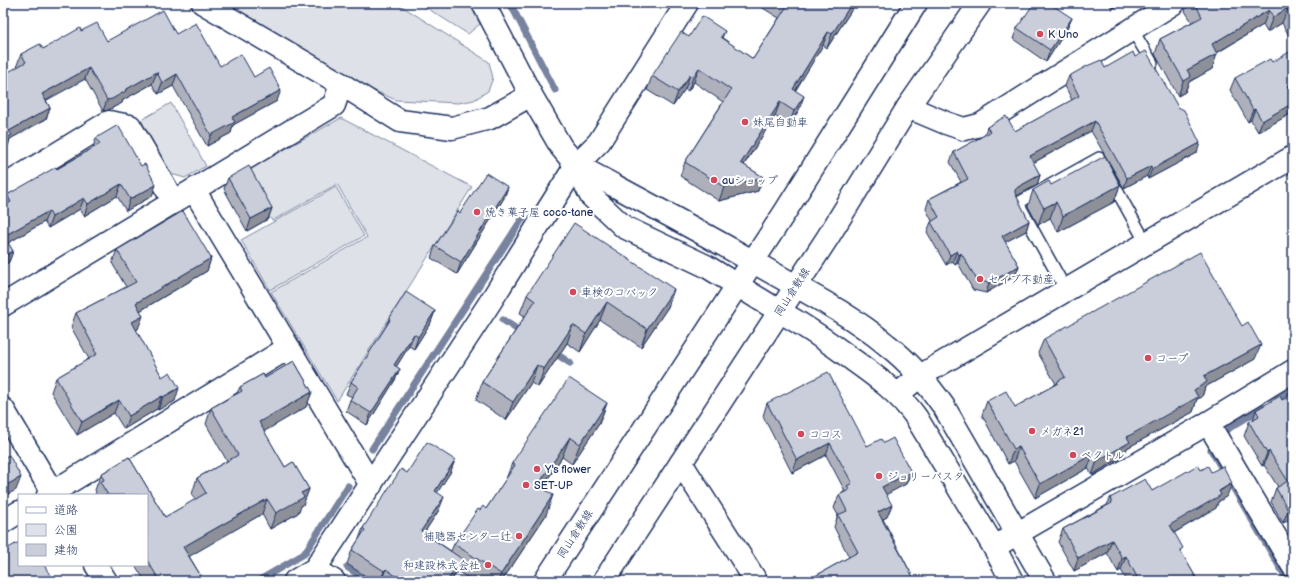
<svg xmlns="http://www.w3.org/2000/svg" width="1296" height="584" viewBox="0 0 1296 584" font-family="'Balsamiq Sans','Klee One',sans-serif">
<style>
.green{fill:#dee1e7;stroke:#7c88a2}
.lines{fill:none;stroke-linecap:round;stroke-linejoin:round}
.stream{stroke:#77839f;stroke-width:7}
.lane-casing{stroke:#1b2f5e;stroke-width:14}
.street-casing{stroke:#1b2f5e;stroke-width:25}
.secondary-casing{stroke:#1b2f5e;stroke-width:25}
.lane{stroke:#fff;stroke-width:11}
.street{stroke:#fff;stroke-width:22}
.secondary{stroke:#fff;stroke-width:22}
.wall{fill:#aeb1bb;stroke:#1b2f5e}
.shaded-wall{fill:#8d9099;stroke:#1b2f5e}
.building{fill:#caceda;stroke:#1b2f5e}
.poi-dot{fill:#d1495b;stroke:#fff;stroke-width:1.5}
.labels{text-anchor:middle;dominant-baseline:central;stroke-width:4;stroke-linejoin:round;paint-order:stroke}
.poi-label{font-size:11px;fill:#1b2f5e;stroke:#fff;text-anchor:start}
.street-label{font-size:11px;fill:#1b2f5e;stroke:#fff}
</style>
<rect width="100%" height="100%" fill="#fff"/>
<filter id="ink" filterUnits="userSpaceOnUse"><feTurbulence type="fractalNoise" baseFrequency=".025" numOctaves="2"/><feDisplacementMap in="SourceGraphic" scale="8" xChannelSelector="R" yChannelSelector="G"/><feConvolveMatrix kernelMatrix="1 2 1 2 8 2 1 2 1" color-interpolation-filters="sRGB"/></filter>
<g filter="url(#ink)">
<g class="green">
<path d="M 224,3 L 397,3 L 489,62 L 493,78 L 488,91 L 474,100 L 459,103 L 396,100 L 345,78 Z"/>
<path d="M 419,3 L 469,3 L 480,24 L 468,34 Z"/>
<path d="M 171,103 L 206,166 L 185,178 L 171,174 L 141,120 Z"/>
<path d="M 341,118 L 472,187 L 337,401 L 271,292 L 367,237 L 337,184 L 272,221 L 244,172 Z"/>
<path d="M 336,187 L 364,236 L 270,290 L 241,240 Z"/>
</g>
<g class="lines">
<g class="stream">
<path d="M 510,3 L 555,90"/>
<path d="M 503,320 L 524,334"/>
<path d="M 552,351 L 570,363"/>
<path d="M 1273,402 L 1293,389"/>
<path d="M 1218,435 L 1264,407"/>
<path d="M 372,449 L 524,216"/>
<path d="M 1211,450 L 1288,581"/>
<path d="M 347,567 L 368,581"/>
<path d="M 258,581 L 304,554 L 348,486"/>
</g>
<defs>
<g id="lane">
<path d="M 1132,29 L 1152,63"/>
<path d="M 1066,290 L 1018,203 L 1099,158 L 1146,243"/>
</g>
<g id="street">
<path d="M 483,3 L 531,95"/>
<path d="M 908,107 L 946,123 L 964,129 L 980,125 L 1174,3"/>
<path d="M 576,165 L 591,196 L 624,227 L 706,266 L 779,311"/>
<path d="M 3,187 L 109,122 L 130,126 L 174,202"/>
<path d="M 194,190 L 371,485"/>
<path d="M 3,305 L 334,105 L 341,84"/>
<path d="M 1208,423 L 1293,566"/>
<path d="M 681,463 L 756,581"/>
<path d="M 48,495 L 288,348"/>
<path d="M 3,522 L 19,512"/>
<path d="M 994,547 L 1208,423 L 1293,371"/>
<path d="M 315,569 L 334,581"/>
<path d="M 295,581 L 315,569 L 489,304 L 576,165 L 599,142 L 687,3"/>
</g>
<g id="secondary">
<path d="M 203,3 L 341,84 L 400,121 L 452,128 L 490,118 L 531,95 L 561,147 L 576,165 C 639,199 702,232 764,268 C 806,292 850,314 887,345 C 909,362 928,384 944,407 L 1045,581"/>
<path d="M 779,311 C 805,326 829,342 853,360 C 877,377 899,393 916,417 L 994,547 L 1012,581"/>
<path d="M 898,394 L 920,376 L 1293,157"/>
<path d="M 3,409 L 54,495"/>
<path d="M 96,565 L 106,581"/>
<path d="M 545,581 L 785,212 L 916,3"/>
<path d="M 604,581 L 828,237 L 908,107 L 980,3"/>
</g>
</defs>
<use href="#lane" class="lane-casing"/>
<use href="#street" class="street-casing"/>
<use href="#secondary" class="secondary-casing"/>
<use href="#lane" class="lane"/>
<use href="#street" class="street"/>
<use href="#secondary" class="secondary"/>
</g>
<g class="wall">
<path d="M 759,3 L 856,3 L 827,48 L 823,45 L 795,91 L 799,110 L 789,125 L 775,116 L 744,165 L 763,177 L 758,191 L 719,201 L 680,176 L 685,162 L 723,102 L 694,82 L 688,91 L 685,89 L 673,106 L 647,90 L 652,76 L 689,37 L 725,31 L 722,38 L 753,59 L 779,18 L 758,5 Z"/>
<path d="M 1109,3 L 1123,3 L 1112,9 Z"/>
<path d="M 1188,3 L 1292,3 L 1293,4 L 1293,43 L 1282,23 L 1267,32 L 1263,25 L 1217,53 L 1212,69 L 1189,82 L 1185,92 L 1178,96 L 1155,54 L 1160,39 L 1192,22 L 1185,11 Z"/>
<path d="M 1072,18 L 1067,29 L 1046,62 L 1013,39 L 1017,28 Z"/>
<path d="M 81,31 L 107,41 L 176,34 L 220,66 L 254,77 L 277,101 L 233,125 L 231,133 L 207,146 L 173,86 L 158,94 L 152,84 L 123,100 L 122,103 L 108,110 L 103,111 L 85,79 L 46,100 L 50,108 L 46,119 L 10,139 L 8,146 L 18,66 L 17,65 L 21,54 L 43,49 Z"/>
<path d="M 1135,57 L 1197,153 L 1148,179 L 1147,176 L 1124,188 L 1091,131 L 1033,163 L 1040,175 L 1037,185 L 1016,196 L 1029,221 L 1026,231 L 1005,242 L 1019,266 L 1015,276 L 986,293 L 973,290 L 958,263 L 955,265 L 953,261 L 946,265 L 927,232 L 931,222 L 932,221 L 926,209 L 929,199 L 961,182 L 950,162 L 954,152 L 984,136 L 987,127 L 1015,131 L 1072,100 L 1065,86 L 1069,76 L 1105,68 Z"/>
<path d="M 1235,78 L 1291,92 L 1292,113 L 1258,132 L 1251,120 L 1248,122 L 1230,90 Z"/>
<path d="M 96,138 L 152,196 L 126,211 L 117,196 L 84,216 L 80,209 L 48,228 L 44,222 L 8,243 L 13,251 L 9,262 L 3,266 L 3,206 L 7,195 L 57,169 L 93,148 Z"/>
<path d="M 228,178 L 272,208 L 268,219 L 247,231 L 224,189 Z"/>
<path d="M 1051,185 L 1120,185 L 1114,202 L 1058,232 L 1050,218 L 1038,225 L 1028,206 L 1033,190 Z"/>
<path d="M 508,187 L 504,198 L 457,274 L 431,258 L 435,246 L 460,213 Z"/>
<path d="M 117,250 L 211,258 L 207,271 L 140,311 L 138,329 L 136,330 L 175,401 L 158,410 L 157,409 L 124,429 L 114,413 L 77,435 L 51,392 L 56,378 L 89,359 L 71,327 L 76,313 L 126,287 L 112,263 Z"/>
<path d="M 674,289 L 668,307 L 641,347 L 600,320 L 580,352 L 567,343 L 538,387 L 531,383 L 506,420 L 476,400 L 482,382 L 525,316 L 520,313 L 527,295 Z"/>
<path d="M 435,311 L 431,322 L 414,349 L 409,346 L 396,367 L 400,369 L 395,380 L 367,425 L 346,411 L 350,400 L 352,397 L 346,394 L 351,382 L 386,326 L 389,319 Z"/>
<path d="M 1044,339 L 1255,359 L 1205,387 L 1202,397 L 1197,399 L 1193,412 L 1127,448 L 1124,456 L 1092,475 L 1088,468 L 1035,498 L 1014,461 L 1008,464 L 982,415 L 987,401 L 1015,407 L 1056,384 L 1038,353 Z"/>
<path d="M 294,361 L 312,392 L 306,407 L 264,431 L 285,467 L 293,462 L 309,489 L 303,505 L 301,506 L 298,513 L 270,529 L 262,514 L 189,556 L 204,581 L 145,581 L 135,565 L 147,565 L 147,495 L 95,495 L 96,492 L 95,490 L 101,474 L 129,457 L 165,517 L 195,500 L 192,494 L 197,478 L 227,461 L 206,424 L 211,408 L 237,393 L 240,387 L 263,374 L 265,378 Z"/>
<path d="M 1293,394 L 1293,523 L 1291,524 L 1289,520 L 1283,523 L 1271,502 L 1276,488 L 1278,487 L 1264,465 L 1262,466 L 1244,436 L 1249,422 L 1253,420 L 1256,410 L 1282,400 Z"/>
<path d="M 607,403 L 599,424 L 572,464 L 562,457 L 542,488 L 546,515 L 502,581 L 473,581 L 457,571 L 451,581 L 373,581 L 347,564 L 352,550 L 359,539 L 363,528 L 407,473 L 455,460 L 450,473 L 437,492 L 439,510 L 424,533 L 451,551 L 454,544 L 480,510 L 486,509 L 506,479 L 512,463 Z"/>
<path d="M 767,403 L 867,446 L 884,443 L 911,472 L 906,484 L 886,494 L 887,517 L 883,519 L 915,581 L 810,581 L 810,579 L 849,557 L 834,527 L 838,515 L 834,508 L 839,495 L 845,491 L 826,455 L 792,473 L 763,416 Z"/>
<path d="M 1201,470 L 1211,472 L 1227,496 L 1218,502 L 1216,508 L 1174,533 L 1181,552 L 1198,581 L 1127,581 L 1121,570 L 1118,572 L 1107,553 L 1074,571 L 1058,542 L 1063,529 L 1107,505 L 1110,498 L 1152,491 Z"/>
</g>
<g class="shaded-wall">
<path d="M 852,3 L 856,3 L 827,48 L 832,34 Z"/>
<path d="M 1114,3 L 1123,3 L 1112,9 Z"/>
<path d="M 1288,8 L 1282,23 L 1267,32 L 1273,17 Z"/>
<path d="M 1269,10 L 1263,25 L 1206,59 L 1212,44 Z"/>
<path d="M 1072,18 L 1067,29 L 1046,62 L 1050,50 Z"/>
<path d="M 828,32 L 823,45 L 788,103 L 793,89 Z"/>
<path d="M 1217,54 L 1212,69 L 1189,82 L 1185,92 L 1178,96 L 1187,70 Z"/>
<path d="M 89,68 L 85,79 L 38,105 L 42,94 Z"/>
<path d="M 699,68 L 694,82 L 688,91 L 693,77 Z"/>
<path d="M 157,72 L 152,84 L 123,100 L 122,103 L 108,110 L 103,111 L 107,100 Z"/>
<path d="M 177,74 L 173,86 L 158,94 L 162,83 Z"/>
<path d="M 690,75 L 685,89 L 673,106 L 678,92 Z"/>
<path d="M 1293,82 L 1293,91 L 1283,97 L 1287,86 Z"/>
<path d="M 281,90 L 277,101 L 233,125 L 231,133 L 207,146 L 211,135 L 232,117 Z"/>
<path d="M 804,96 L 799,110 L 789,125 L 794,111 Z"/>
<path d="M 780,102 L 775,116 L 736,177 L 741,163 Z"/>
<path d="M 1293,103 L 1293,110 L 1292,113 L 1258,132 L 1262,121 Z"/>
<path d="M 50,108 L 46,119 L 10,139 L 8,146 L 3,149 L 3,140 L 9,131 Z"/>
<path d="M 1255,109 L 1251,120 L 1248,122 L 1253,110 Z"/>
<path d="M 1095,121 L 1091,131 L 1027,166 L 1030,156 Z"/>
<path d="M 1200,143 L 1197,153 L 1148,179 L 1152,169 Z"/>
<path d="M 1151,166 L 1147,176 L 1124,188 L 1127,178 Z"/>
<path d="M 1040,175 L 1037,185 L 1015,197 L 1012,200 L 1015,190 L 1018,187 Z"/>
<path d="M 763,177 L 758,191 L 719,201 L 724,187 Z"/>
<path d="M 121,184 L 117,196 L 84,216 L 88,204 Z"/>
<path d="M 156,185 L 152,196 L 126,211 L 130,199 Z"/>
<path d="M 1120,185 L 1114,202 L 1058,232 L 1063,216 Z"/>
<path d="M 508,187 L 504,198 L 457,274 L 461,262 Z"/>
<path d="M 84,198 L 80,209 L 48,228 L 52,217 Z"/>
<path d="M 1056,202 L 1050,218 L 1038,225 L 1044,208 Z"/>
<path d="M 272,208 L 268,219 L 247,231 L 251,219 Z"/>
<path d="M 49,211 L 44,222 L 3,246 L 4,236 Z"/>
<path d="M 1029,221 L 1026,231 L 998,246 L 1002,236 Z"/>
<path d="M 13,251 L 9,262 L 3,266 L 3,257 Z"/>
<path d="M 957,251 L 953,261 L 946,265 L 950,255 Z"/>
<path d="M 961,253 L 958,263 L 955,265 L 959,255 Z"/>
<path d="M 211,258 L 207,271 L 131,316 L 136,303 Z"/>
<path d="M 1019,266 L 1015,276 L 986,293 L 989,283 Z"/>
<path d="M 674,289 L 668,307 L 641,347 L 647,329 Z"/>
<path d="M 607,302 L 600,320 L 580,352 L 586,334 Z"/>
<path d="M 435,311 L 431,322 L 414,349 L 418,337 Z"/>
<path d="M 143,316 L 138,329 L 127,335 L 132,322 Z"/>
<path d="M 573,325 L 567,343 L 538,387 L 544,369 Z"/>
<path d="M 414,334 L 409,346 L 390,377 L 394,365 Z"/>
<path d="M 1261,345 L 1255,359 L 1205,387 L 1202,397 L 1197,399 L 1193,412 L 1127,448 L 1124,456 L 1092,475 L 1097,461 L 1127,437 L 1194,390 L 1204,376 Z"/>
<path d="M 537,365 L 531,383 L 506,420 L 513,402 Z"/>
<path d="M 400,369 L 395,380 L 367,425 L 371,413 Z"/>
<path d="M 179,388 L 175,401 L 158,410 L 163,397 Z"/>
<path d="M 312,392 L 306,407 L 253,438 L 259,422 Z"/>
<path d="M 162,396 L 157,409 L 124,429 L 129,416 Z"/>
<path d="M 119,400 L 114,413 L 77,435 L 82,422 Z"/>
<path d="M 607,403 L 599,424 L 572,464 L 580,444 Z"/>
<path d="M 570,437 L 562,457 L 530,505 L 538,485 Z"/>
<path d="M 830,443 L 826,455 L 792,473 L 797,460 Z"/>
<path d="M 1019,447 L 1014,461 L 1008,464 L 1014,449 Z"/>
<path d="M 1269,451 L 1264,465 L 1262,466 L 1267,453 Z"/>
<path d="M 1093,454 L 1088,468 L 1035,498 L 1040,484 Z"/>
<path d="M 455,460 L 450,473 L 430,504 L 435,491 Z"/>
<path d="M 911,472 L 906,484 L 878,499 L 882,487 Z"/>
<path d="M 21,477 L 16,490 L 3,497 L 3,487 Z"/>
<path d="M 1232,483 L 1227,496 L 1218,502 L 1216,508 L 1165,538 L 1170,525 Z"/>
<path d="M 309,489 L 303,505 L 301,506 L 298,513 L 270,529 L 276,513 L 301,493 Z"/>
<path d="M 553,495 L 546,515 L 502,581 L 498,581 L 501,574 Z"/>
<path d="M 444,497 L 439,510 L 416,545 L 421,531 Z"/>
<path d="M 267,499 L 262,514 L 178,563 L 183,547 Z"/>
<path d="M 892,505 L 887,517 L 874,524 L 878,512 Z"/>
<path d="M 1293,507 L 1293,510 L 1289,520 L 1283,523 L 1288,510 Z"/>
<path d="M 1112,540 L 1107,553 L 1074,571 L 1078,558 Z"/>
<path d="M 1126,556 L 1121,570 L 1118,572 L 1122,558 Z"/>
<path d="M 462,559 L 457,572 L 451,581 L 447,581 Z"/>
<path d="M 386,569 L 381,581 L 384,571 Z"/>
<path d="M 50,575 L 48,581 L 40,581 Z"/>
</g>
<g class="building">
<path d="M 783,3 L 852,3 L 832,34 L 828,32 L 793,89 L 804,96 L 794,111 L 780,102 L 741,163 L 763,177 L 724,187 L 685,162 L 731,90 L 699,68 L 693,77 L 690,75 L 678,92 L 652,76 L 681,32 L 689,37 L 702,16 L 725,31 L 721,37 L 753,59 L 787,6 Z"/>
<path d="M 1034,3 L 1049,3 L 1072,18 L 1050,50 L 1017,28 Z"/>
<path d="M 1195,3 L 1292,3 L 1293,4 L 1293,18 L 1288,8 L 1273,17 L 1269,10 L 1212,44 L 1217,54 L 1187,70 L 1191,77 L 1184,81 L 1160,39 L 1202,17 Z"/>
<path d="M 163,10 L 176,34 L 196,23 L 220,66 L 241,54 L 254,77 L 269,68 L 281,90 L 232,117 L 235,122 L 211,135 L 177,74 L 162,83 L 157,72 L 125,90 L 126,91 L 112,99 L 107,100 L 89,68 L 42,94 L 50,108 L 9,131 L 12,135 L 3,140 L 3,75 L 26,62 L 21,54 L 40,44 L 43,49 L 80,28 L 81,31 L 97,23 L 107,41 Z"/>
<path d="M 1293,50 L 1293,82 L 1287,86 L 1293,96 L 1293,103 L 1262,121 L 1255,109 L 1253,110 L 1235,78 L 1270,59 L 1272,62 Z"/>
<path d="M 1146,51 L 1178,107 L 1184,110 L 1200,143 L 1152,169 L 1151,166 L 1127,178 L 1095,121 L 1030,156 L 1040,175 L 1018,187 L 1015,190 L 1015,193 L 1029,221 L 1002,236 L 1019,266 L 989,283 L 977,280 L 961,253 L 959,255 L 957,251 L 950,255 L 931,222 L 939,217 L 929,199 L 968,179 L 954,152 L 990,132 L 987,127 L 1006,116 L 1015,131 L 1079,96 L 1069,76 L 1087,66 L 1101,60 L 1105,68 L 1133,52 L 1135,57 Z"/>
<path d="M 118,125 L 141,166 L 145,164 L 156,185 L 130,199 L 121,184 L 88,204 L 84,198 L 52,217 L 49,211 L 4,236 L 13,251 L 3,257 L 3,206 L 11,202 L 7,195 L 56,167 L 57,169 L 100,144 L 96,138 Z"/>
<path d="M 1105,156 L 1120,185 L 1063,216 L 1056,202 L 1044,208 L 1033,190 L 1049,181 L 1051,185 Z"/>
<path d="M 249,166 L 272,208 L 251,219 L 228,178 Z"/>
<path d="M 486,173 L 508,187 L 461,262 L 435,246 L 458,211 L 460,213 Z"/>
<path d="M 183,211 L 211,258 L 136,303 L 143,316 L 132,322 L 162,377 L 170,372 L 179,388 L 163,397 L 162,396 L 129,416 L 119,400 L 82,422 L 56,378 L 97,354 L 94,350 L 95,349 L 76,313 L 136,282 L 117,250 Z"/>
<path d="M 574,223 L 674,289 L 647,329 L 607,302 L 586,334 L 573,325 L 544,369 L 537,365 L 513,402 L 482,382 L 535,301 L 527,295 Z"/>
<path d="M 1200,252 L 1242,326 L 1248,322 L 1261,345 L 1204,376 L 1207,382 L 1194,390 L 1198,397 L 1127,437 L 1130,442 L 1097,461 L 1093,454 L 1040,484 L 1019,447 L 1014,449 L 987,401 L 1006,391 L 1015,407 L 1058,383 L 1057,382 L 1065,377 L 1044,339 Z"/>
<path d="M 406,292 L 435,311 L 418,337 L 414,334 L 394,365 L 400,369 L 371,413 L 350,400 L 358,387 L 351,382 L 390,320 L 389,319 Z"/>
<path d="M 294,361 L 312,392 L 259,422 L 285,467 L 293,462 L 309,489 L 301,493 L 304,497 L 276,513 L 267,499 L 183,547 L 204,581 L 160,581 L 147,560 L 147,495 L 108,495 L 100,482 L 104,480 L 101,474 L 129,457 L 165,517 L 206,493 L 197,478 L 238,455 L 211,408 L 242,391 L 240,387 L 263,374 L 265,378 Z"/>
<path d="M 828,372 L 867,446 L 881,439 L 884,443 L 893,438 L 911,472 L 882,487 L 892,505 L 878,512 L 915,581 L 812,581 L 810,579 L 858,552 L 838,515 L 847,511 L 839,495 L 849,490 L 847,486 L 852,483 L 830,443 L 797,460 L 767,403 Z"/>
<path d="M 569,378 L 607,403 L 580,444 L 570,437 L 538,485 L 553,495 L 501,574 L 454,544 L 478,509 L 480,510 L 483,506 L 486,509 L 515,465 L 512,463 Z"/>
<path d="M 1293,394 L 1293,507 L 1288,510 L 1276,488 L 1288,481 L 1269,451 L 1267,453 L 1249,422 L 1259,416 L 1256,410 L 1280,396 L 1282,400 Z"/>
<path d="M 427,442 L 455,460 L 435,491 L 444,497 L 421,531 L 462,559 L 447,581 L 403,581 L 386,569 L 384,571 L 352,550 L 365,530 L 363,528 L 401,469 L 407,473 Z"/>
<path d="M 9,455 L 21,477 L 3,487 L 3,458 Z"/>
<path d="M 1198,465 L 1201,470 L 1208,466 L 1211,472 L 1223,466 L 1232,483 L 1219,491 L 1221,495 L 1170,525 L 1183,548 L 1180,550 L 1198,581 L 1139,581 L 1126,556 L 1122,558 L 1112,540 L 1078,558 L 1063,529 L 1112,503 L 1110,498 L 1145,479 L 1152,491 Z"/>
<path d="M 19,542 L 19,565 L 44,565 L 50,575 L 40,581 L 3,581 L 3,551 Z"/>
<path d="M 941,578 L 942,581 L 935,581 Z"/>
</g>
</g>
<g class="poi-dot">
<circle cx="1040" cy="34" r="4"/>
<circle cx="745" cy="122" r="4"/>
<circle cx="714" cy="180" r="4"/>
<circle cx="477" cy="212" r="4"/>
<circle cx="980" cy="279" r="4"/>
<circle cx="573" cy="292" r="4"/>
<circle cx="1148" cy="358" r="4"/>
<circle cx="1032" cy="431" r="4"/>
<circle cx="801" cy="434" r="4"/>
<circle cx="1073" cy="455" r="4"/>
<circle cx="537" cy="469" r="4"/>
<circle cx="879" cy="476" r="4"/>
<circle cx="526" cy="485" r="4"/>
<circle cx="519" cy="536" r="4"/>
<circle cx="488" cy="565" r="4"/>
</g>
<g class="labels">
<g class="poi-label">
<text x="1048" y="34">K Uno</text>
<text x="753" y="122">妹尾自動車</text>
<text x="722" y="180">auショップ</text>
<text x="485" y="212">焼き菓子屋 coco-tane</text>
<text x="988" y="279">セイブ不動産</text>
<text x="581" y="292">車検のコバック</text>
<text x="1156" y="358">コープ</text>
<text x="1040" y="431">メガネ21</text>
<text x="809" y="434">ココス</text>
<text x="1081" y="455">ベクトル</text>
<text x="545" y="469">Y's flower</text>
<text x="887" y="476">ジョリーパスタ</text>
<text x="534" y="485">SET-UP</text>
<text x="511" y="536" text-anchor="end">補聴器センター辻</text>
<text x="480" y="565" text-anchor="end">和建設株式会社</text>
</g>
<g class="street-label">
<text transform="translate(792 292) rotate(-57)">岡山倉敷線</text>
<text transform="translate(575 534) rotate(-57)">岡山倉敷線</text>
</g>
</g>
<rect width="1296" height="584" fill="none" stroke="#fff" stroke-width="16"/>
<rect x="8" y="8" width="1280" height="568" fill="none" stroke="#1b2f5e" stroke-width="1.5" filter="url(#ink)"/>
<rect x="18" y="494" width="130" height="72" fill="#ffffff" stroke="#a4acbf"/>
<rect x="26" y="507" width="20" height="6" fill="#ffffff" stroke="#a4acbf"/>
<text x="54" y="514" font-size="12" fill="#1b2f5e">道路</text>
<rect x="26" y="524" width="20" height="12" fill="#dee1e7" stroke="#a4acbf"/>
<text x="54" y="534" font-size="12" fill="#1b2f5e">公園</text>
<rect x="26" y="544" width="20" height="12" fill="#caceda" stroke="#a4acbf"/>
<text x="54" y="554" font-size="12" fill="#1b2f5e">建物</text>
</svg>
